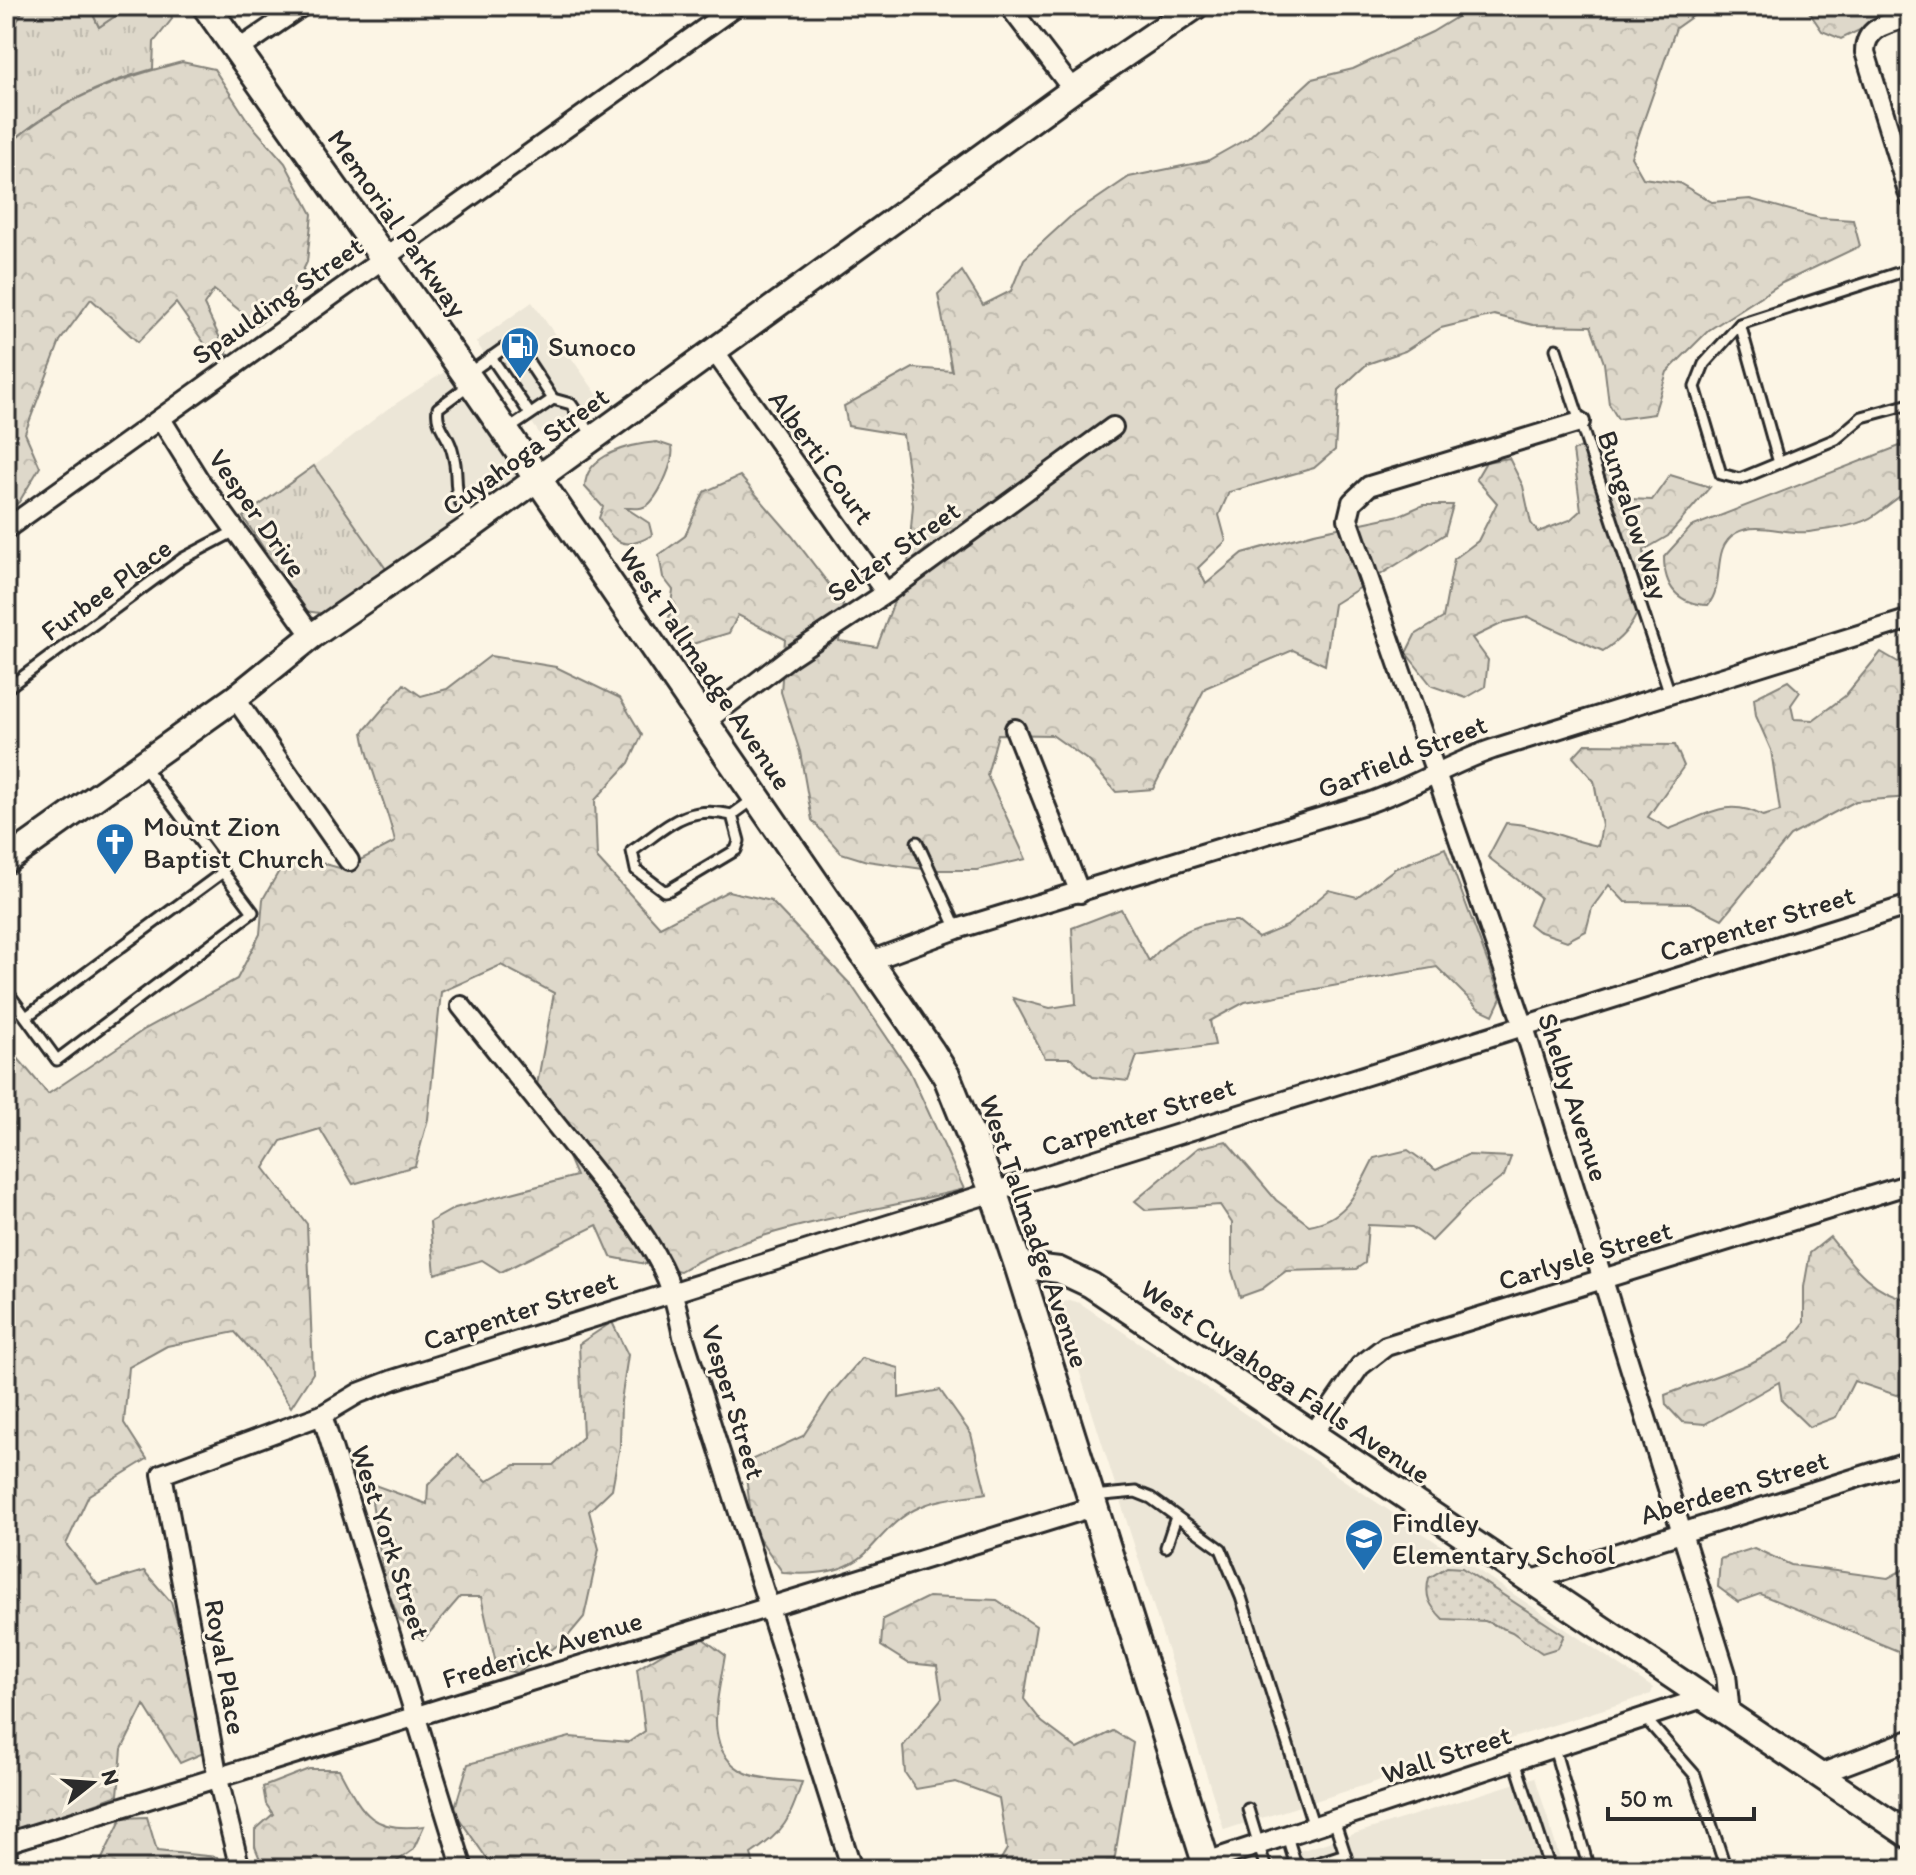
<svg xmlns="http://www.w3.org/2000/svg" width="1916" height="1875" viewBox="0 0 1916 1875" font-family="Itim,sans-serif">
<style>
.built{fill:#ece6d7}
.grass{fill:url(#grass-tufts);stroke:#84827a;stroke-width:2}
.forest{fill:url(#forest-crowns);stroke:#84827a;stroke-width:2}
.park{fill:url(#park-dots);stroke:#84827a;stroke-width:2}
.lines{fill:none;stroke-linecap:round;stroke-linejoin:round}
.service-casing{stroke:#2b2b2b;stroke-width:15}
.minor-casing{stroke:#2b2b2b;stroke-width:24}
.tertiary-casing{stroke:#2b2b2b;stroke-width:30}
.secondary-casing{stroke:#2b2b2b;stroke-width:32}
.service{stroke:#fcf5e5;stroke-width:9}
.minor{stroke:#fcf5e5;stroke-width:18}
.tertiary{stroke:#fcf5e5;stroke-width:24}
.secondary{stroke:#fcf5e5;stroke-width:26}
.labels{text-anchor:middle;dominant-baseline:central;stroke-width:6;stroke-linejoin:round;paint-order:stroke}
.street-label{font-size:28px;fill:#2b2b2b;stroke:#fcf5e5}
.poi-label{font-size:28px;fill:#2b2b2b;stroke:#fcf5e5;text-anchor:start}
</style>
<defs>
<pattern id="grass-tufts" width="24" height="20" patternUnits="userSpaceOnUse" patternTransform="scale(2)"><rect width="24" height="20" fill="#ded8ca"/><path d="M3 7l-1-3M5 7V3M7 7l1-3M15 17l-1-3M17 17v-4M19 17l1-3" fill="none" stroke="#bfbaae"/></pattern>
<pattern id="forest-crowns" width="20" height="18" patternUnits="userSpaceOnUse" patternTransform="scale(2)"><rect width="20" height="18" fill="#ded8ca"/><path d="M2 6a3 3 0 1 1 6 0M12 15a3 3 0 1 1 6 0" fill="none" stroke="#bfbaae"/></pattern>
<pattern id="park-dots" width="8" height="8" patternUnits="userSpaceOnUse" patternTransform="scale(2)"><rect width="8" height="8" fill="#ded8ca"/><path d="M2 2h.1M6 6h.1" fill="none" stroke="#bfbaae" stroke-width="1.8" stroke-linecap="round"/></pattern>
</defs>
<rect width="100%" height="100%" fill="#fcf5e5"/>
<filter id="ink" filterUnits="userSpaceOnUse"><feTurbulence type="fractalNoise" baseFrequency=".0125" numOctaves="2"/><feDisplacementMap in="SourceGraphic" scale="16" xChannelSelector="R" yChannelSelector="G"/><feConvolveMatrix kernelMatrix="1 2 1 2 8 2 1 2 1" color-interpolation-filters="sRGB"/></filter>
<g filter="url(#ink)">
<g class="built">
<path d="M 532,302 L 601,400 L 544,440 L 476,342 Z"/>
<path d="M 455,365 L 532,477 L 386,569 L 314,466 L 386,410 Z"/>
<path d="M 1069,1300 L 1080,1303 L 1637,1677 L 1653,1688 L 1651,1694 L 1224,1830 L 1060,1310 L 1062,1303 Z"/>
<path d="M 1535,1777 L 1563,1869 L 1243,1869 Z"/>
</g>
<g class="grass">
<path d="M 25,6 L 89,6 L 99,27 L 130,6 L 170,6 L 172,19 L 154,42 L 153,69 C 100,83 47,110 6,147 L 6,42 Z"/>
<path d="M 314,466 L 386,569 L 327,614 L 305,611 L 243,517 Z"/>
</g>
<g class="forest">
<path d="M 89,6 L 130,6 L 99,27 Z"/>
<path d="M 1475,6 L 1707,6 L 1676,28 L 1631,157 L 1643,178 L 1679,183 L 1712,202 L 1750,199 L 1819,218 L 1853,220 L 1860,246 L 1782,283 L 1709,330 L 1667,372 L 1654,414 L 1618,419 L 1609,404 L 1604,363 L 1591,326 L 1533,325 L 1494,315 L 1441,328 L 1405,351 L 1367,364 L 1339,390 L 1335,450 L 1314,468 L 1229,492 L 1219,515 L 1226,541 L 1198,568 L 1206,584 L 1243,553 L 1314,533 L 1400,515 L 1423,505 L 1453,505 L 1445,534 L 1334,604 L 1325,665 L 1293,650 L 1205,688 L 1153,789 L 1116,792 L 1090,762 L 1052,735 L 998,734 L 987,775 L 1026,859 L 977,870 L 930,870 L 867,861 L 841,853 L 812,820 L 800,752 L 781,692 L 785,639 L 738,615 L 729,633 L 689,645 L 669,618 L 673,590 L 663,577 L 659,555 L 685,536 L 704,492 L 740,476 L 792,536 L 843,603 L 839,641 L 877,647 L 908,564 L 913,505 L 903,435 L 848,426 L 844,406 L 913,368 L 952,371 L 938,294 L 962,271 L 983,305 L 1011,291 L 1024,259 L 1070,217 L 1129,177 L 1207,161 L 1248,138 L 1312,79 L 1353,69 L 1432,32 Z"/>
<path d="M 1805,6 L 1910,6 L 1910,11 L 1891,15 L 1841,39 L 1822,31 Z"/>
<path d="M 182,62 L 214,69 L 248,121 L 285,163 L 312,214 L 307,262 L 288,301 L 258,325 L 214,290 L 204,305 L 228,355 L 214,357 L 176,303 L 138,342 L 91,299 L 60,341 L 25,433 L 40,467 L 19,502 L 6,511 L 6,330 L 10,295 L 6,275 L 6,147 C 60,99 113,80 182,62 Z"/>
<path d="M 1596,440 L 1629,499 L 1652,500 L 1670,475 L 1710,487 L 1668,536 L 1644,550 C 1643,596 1645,624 1603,651 L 1528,617 L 1505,622 L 1472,638 L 1488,660 L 1485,687 L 1466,698 L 1432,686 L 1406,653 L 1415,635 L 1443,618 L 1454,559 L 1478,541 L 1497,503 L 1476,479 L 1486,462 L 1509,458 L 1523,486 L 1531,523 L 1538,532 L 1570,520 L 1581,510 L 1573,451 Z"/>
<path d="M 657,442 L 672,447 C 675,460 661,491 651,502 C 644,510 635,508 626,508 L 649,523 L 652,535 C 626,551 613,544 599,518 L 603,507 L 585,487 C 585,454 632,444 657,442 Z"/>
<path d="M 1910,442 L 1910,490 C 1897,497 1887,507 1875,515 C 1858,527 1829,529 1809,532 C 1786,535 1757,521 1736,533 C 1710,548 1726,584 1708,605 C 1678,604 1664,588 1664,557 L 1691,527 Z"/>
<path d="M 1881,652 L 1910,669 L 1906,730 L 1910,742 L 1910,797 L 1856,801 L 1790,836 L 1722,919 L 1690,903 L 1625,902 L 1609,885 L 1592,908 L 1586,931 L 1567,941 L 1538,931 L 1529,924 L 1540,897 L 1488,857 L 1506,823 C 1537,824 1567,840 1598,846 L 1602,826 L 1594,781 L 1573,757 L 1585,744 L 1675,745 L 1684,766 L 1648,817 L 1669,829 C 1704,817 1726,796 1763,816 L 1780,811 L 1771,750 L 1756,716 L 1754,698 L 1788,681 L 1800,692 L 1791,705 L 1794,719 L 1813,720 L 1845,696 Z"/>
<path d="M 490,656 L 556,667 L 620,698 L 642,735 L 629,763 L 595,800 L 597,858 L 660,927 L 728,891 L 771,901 L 852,986 L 909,1070 L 964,1189 C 875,1212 758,1225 680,1271 L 611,1257 L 597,1225 L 501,1272 L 482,1260 L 435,1274 L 430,1222 L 455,1208 L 576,1176 L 537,1085 L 554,993 L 501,965 L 441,992 L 428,1119 L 415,1166 L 353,1184 L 320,1129 L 281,1141 L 264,1168 L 307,1224 L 313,1373 L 291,1407 L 259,1359 L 235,1332 L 167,1346 L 129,1367 L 124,1423 L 147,1459 L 89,1495 L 66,1544 L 98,1585 L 144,1571 L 171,1602 L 185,1647 L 206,1752 L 180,1763 L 144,1705 L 122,1749 L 118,1795 L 47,1821 L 6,1865 L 6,1044 L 48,1094 L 145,1029 L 237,979 L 260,934 L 263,899 L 283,864 L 318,862 L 343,869 L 395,842 C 387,804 369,770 363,732 L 404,684 L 421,696 L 447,689 Z"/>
<path d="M 1445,848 L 1501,998 L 1493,1015 L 1478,1008 L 1437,967 L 1245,1002 L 1210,1021 L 1215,1045 L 1137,1056 L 1128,1081 L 1093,1077 L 1071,1058 L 1045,1058 L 1013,998 L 1050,1008 L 1076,1004 L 1072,928 L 1121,909 L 1149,961 C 1174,933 1199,920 1237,921 L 1258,938 L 1287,926 L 1329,890 L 1357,897 L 1396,868 Z"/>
<path d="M 1226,1141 L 1276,1200 L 1309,1225 C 1348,1219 1357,1190 1374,1158 L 1408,1150 L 1436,1170 L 1467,1155 L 1511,1157 L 1504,1176 L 1470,1202 L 1432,1241 L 1412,1227 L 1368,1225 L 1365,1263 L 1356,1269 L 1286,1271 L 1262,1289 L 1240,1297 L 1232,1271 L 1232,1223 L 1220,1205 L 1146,1210 L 1135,1201 L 1198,1148 Z"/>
<path d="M 1830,1237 C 1853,1266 1872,1292 1910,1300 L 1910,1393 L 1896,1395 L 1854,1381 L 1836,1417 L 1809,1427 L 1782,1401 L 1779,1382 L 1705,1424 L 1682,1422 L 1666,1405 L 1665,1395 L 1751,1363 L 1788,1343 L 1804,1323 L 1804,1287 L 1810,1253 Z"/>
<path d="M 612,1322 L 628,1355 L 621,1401 L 620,1446 L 612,1489 L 589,1511 L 599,1549 L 584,1617 L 564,1641 L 517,1673 L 497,1668 L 481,1597 L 460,1597 L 423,1640 L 399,1619 L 385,1584 L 369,1483 L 427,1504 L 428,1485 L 458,1455 L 487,1481 L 515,1465 L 553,1465 L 583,1437 L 579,1344 Z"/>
<path d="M 862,1358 L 899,1368 L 899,1398 L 940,1390 L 971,1434 L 986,1493 C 966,1497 939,1498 920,1507 C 897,1517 885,1533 869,1550 C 847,1574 812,1575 783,1573 L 753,1529 L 745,1470 L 753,1459 L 803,1436 L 830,1395 Z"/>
<path d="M 1754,1548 L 1791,1565 L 1888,1578 L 1910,1566 L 1910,1656 L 1760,1594 L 1738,1602 L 1718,1587 L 1720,1559 Z"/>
<path d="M 928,1597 L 997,1600 L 1036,1626 L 1024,1699 L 1042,1722 L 1078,1749 L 1113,1731 L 1133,1743 L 1113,1869 L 995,1869 L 1007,1849 L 999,1798 L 956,1782 L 916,1789 L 905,1773 L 903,1746 L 942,1698 L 937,1666 L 908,1663 L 881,1646 L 883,1619 Z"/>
<path d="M 702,1638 L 725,1655 C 719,1695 700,1752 746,1773 C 761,1780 785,1780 802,1782 C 790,1820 784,1832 751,1854 L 755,1869 L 557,1869 L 556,1858 L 527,1868 L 492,1866 L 454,1811 L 468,1764 L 570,1737 L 629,1742 L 645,1731 L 637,1669 L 670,1649 Z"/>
<path d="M 309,1769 L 339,1769 C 362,1812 370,1833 424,1826 L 413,1850 L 386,1869 L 264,1869 L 255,1847 L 255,1830 L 273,1814 L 266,1804 L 263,1787 Z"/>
<path d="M 147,1817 L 157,1851 L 217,1857 L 223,1869 L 97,1869 L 122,1818 Z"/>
</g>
<path class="park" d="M 1447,1567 L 1462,1568 L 1564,1635 L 1558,1648 L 1542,1653 L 1512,1632 L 1485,1621 L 1443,1619 C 1430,1606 1424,1597 1429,1578 Z"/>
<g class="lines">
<defs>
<g id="service">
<path d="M 1910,269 L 1740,324 L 1704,364 L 1695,387 L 1721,474 L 1740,479 L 1836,439 L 1862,417 L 1910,404"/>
<path d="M 1740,324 L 1779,463"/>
<path d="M 1556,349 L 1670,694"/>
<path d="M 491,357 L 530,414"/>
<path d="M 469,373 L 503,349 L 520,349 L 553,399"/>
<path d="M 469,385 L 438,408 C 435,425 448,434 452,450 C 462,484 447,488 473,522"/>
<path d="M 506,431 L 553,399 L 571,404 L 592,435"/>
<path d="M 6,689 L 182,559 L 235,531"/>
<path d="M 732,815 L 739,841 L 736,850 L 669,890 L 664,891 L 636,870 L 632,851 C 669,826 685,804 732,815 L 754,799"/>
<path d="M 917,842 L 957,929"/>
<path d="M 6,990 L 57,1060 L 253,912 L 143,766"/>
<path d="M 26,1017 L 223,872"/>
<path d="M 1092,1496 L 1136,1492 L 1151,1498 L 1221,1549 L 1241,1597 L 1314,1827"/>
<path d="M 1166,1547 L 1176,1517"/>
<path d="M 1645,1718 L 1695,1775 L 1726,1869"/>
<path d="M 1554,1748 L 1589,1869"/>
<path d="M 1515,1761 L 1550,1869"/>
<path d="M 1248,1809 L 1266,1869"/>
<path d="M 1334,1820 L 1350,1869"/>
<path d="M 1287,1836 L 1297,1869"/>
<path d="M 1299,1869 L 1345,1854"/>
</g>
<g id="minor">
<path d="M 1009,6 L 1073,90"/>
<path d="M 1910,17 C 1890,23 1865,26 1865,52 L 1910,198"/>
<path d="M 238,50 L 302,6"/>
<path d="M 715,352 L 886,593"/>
<path d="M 161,419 L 199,480 L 312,636"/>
<path d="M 1580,422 L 1369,486 L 1352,502 L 1348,519 L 1523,1024 L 1726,1674 L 1730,1714"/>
<path d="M 6,529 L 736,6"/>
<path d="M 235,698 L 349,861"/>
<path d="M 706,721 L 791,656 L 886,593 L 1113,427"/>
<path d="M 1015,729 L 1080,893"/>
<path d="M 870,961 L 957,929 L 1368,803 C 1412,788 1449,764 1493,749 L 1910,619"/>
<path d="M 461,1006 L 637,1226 C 664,1265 674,1289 683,1336 L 852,1869"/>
<path d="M 322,1415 L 463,1869"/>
<path d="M 1313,1434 L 1360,1366 L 1386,1346 L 1910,1184"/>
<path d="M 1529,1581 L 1910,1461"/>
<path d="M 1820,1774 L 1910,1740"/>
<path d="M 6,1843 L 1093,1507"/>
<path d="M 6,1852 L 10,1869"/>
<path d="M 1206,1862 L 1703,1698"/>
<path d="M 240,1869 L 218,1779 L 162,1474 L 322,1415 L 359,1393 L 393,1380 L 1910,905"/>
</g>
<g id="tertiary">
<path d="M 6,861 L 235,698 L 312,636 L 475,524 L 1073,90 L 1196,6"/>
<path d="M 1018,1265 L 1059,1270 L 1091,1285 L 1910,1836"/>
</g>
<path id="secondary" d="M 206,6 L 472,383 L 930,1050 L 947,1077 L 993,1191 L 1018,1265 L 1208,1869"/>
</defs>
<use href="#service" class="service-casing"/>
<use href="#minor" class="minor-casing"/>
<use href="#tertiary" class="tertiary-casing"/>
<use href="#secondary" class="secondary-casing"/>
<use href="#service" class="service"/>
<use href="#minor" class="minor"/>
<use href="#tertiary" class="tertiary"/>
<use href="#secondary" class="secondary"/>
</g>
</g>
<defs>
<symbol id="fuel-pin" viewBox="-11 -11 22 30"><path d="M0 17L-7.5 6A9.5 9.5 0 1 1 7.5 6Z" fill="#1f6fb2" stroke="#fcf5e5"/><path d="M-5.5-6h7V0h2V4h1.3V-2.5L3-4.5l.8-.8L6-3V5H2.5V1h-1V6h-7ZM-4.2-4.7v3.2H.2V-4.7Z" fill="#fff"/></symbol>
<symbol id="church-pin" viewBox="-11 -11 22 30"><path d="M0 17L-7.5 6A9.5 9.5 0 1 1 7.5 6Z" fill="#1f6fb2" stroke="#fcf5e5"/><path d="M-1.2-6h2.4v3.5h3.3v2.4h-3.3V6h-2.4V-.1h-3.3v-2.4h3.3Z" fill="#fff"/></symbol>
<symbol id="school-pin" viewBox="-11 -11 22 30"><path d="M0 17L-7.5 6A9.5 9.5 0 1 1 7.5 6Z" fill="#1f6fb2" stroke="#fcf5e5"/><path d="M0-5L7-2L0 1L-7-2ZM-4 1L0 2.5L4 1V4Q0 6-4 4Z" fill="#fff"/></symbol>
</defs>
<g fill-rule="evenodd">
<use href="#fuel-pin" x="498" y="324" width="44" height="60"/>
<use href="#church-pin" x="93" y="820" width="44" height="60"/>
<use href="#school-pin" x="1342" y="1516" width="44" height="60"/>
</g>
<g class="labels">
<g class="street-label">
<text transform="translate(398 223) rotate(55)">Memorial Parkway</text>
<text transform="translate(277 300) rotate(-35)">Spaulding Street</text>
<text transform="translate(525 451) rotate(-36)">Cuyahoga Street</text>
<text transform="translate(822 457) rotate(54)">Alberti Court</text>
<text transform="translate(258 513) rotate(55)">Vesper Drive</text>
<text transform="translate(1634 515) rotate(72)">Bungalow Way</text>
<text transform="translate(893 551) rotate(-35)">Selzer Street</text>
<text transform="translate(106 589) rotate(-36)">Furbee Place</text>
<text transform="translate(706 668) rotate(56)">West Tallmadge Avenue</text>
<text transform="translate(1402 756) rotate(-22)">Garfield Street</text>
<text transform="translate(1757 923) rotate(-17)">Carpenter Street</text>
<text transform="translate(1574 1097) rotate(72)">Shelby Avenue</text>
<text transform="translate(1138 1116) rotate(-18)">Carpenter Street</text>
<text transform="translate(1035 1231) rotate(71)">West Tallmadge Avenue</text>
<text transform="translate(1585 1255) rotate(-17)">Carlysle Street</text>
<text transform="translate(520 1310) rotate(-18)">Carpenter Street</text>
<text transform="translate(1286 1381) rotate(34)">West Cuyahoga Falls Avenue</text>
<text transform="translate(734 1402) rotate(73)">Vesper Street</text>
<text transform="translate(1734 1487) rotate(-17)">Aberdeen Street</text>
<text transform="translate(391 1542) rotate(72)">West York Street</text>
<text transform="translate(542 1649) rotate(-17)">Frederick Avenue</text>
<text transform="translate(226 1667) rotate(80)">Royal Place</text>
<text transform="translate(1446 1754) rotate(-18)">Wall Street</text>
</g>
<g class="poi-label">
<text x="548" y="346">Sunoco</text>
<text x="143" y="826">Mount Zion<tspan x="143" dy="32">Baptist Church</tspan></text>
<text x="1392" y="1522">Findley<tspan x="1392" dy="32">Elementary School</tspan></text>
</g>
</g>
<rect width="1916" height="1875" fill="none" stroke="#fcf5e5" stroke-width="32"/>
<rect x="16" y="16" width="1884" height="1843" fill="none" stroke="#2b2b2b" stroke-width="3" filter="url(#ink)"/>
<g transform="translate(92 1783) rotate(73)" stroke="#fcf5e5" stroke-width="6" paint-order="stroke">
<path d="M0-6L14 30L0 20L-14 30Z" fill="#2b2b2b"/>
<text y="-12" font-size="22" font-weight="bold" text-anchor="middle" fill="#2b2b2b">N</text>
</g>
<path d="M1608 1807v12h146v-12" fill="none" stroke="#2b2b2b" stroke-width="4"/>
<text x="1620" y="1807" font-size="24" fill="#2b2b2b" stroke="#fcf5e5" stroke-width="6" paint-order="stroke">50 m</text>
</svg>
